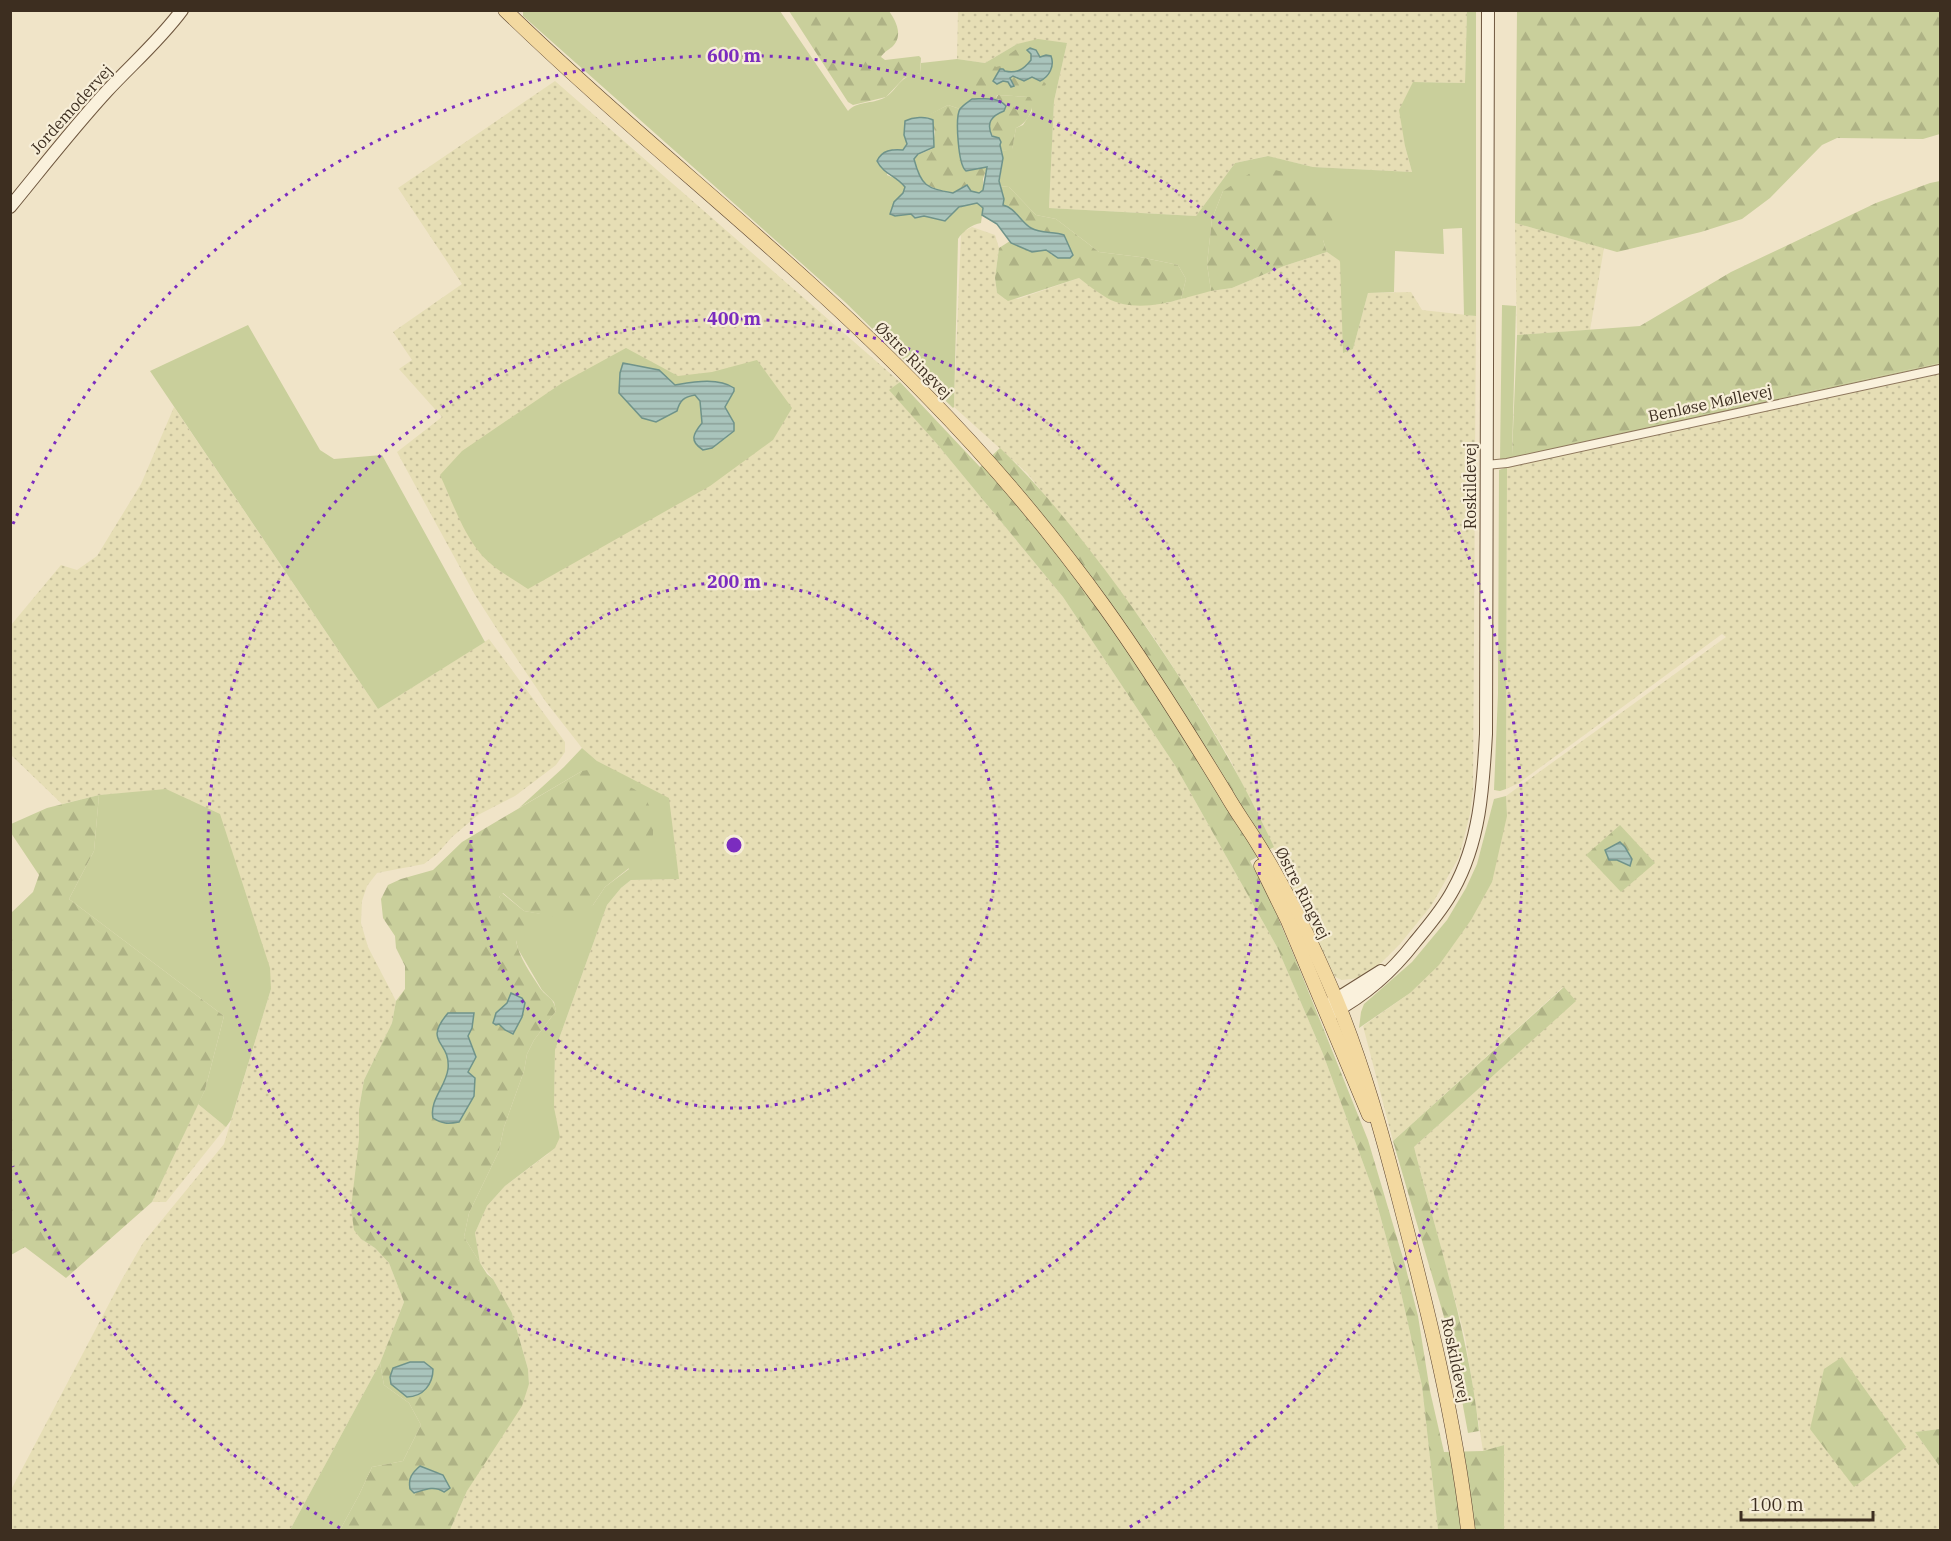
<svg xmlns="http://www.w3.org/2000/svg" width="1951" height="1541" viewBox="0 0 1951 1541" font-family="'IBM Plex Serif',serif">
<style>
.farmland{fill:url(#farmland-dots)}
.grass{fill:#c9cf9b}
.forest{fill:url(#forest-firs)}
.water{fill:url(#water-rules);stroke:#6f938a;stroke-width:1.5}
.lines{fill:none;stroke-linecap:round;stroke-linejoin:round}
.street-casing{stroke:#8d765c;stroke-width:10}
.secondary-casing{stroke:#6f573f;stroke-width:14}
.primary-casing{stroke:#5b4430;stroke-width:15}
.street{stroke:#faf1dc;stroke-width:8}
.secondary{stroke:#faf1dc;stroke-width:12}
.primary{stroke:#f3d9a0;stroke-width:14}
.ring{fill:none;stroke:#7b2cbf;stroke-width:3;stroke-dasharray:3 6}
.labels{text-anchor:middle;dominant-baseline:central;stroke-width:4.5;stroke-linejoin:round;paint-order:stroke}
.street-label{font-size:16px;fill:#3d2e20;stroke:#f7eed8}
.centre{fill:#7b2cbf;stroke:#f7eed8;stroke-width:3}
.ring-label{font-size:18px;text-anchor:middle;font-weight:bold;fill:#7b2cbf;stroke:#f7eed8;stroke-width:4.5;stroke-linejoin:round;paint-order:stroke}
</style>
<defs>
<pattern id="farmland-dots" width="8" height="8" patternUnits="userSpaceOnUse" patternTransform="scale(1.5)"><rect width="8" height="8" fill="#e6deb5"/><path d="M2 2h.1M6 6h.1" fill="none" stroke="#c6bf9b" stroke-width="1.8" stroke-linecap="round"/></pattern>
<pattern id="forest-firs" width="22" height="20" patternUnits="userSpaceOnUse" patternTransform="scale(1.5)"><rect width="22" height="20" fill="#c9cf9b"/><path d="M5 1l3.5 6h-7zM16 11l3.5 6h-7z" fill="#aeb285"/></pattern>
<pattern id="water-rules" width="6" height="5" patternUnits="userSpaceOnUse" patternTransform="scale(1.5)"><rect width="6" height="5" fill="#a9c4bc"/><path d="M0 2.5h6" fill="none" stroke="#8ba098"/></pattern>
</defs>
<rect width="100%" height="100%" fill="#f0e4c8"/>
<g class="farmland">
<path d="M 958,11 L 1467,11 L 1465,83 L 1413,82 L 1405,146 L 1412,172 L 1313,167 L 1267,156 L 1235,163 L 1196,216 L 1049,208 L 1054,101 L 1067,43 L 1017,44 L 985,63 L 957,59 Z"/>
<path d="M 555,81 L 900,382 L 890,390 L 937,444 L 1063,597 L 1176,767 L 1277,947 L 1323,1054 L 1373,1190 L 1399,1284 L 1422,1386 L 1438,1530 L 450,1530 L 467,1491 L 529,1384 L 528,1369 L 512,1313 L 493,1279 L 480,1263 L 475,1233 L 487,1206 L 505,1186 L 548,1154 L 560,1137 L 554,1107 L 555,1050 L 607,905 L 621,888 L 631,880 L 678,879 L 597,761 L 582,748 L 546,702 L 500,634 L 475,595 L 397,452 L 442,417 L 399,369 L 412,360 L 393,332 L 462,284 L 398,188 Z"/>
<path d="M 1515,223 L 1604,248 L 1590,330 L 1517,335 Z"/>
<path d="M 972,227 L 995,235 L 999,248 L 995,278 L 997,293 L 1018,299 L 1079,278 L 1108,298 L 1167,303 L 1198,293 L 1232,288 L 1284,266 L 1327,252 L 1340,260 L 1353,349 L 1368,293 L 1411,292 L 1422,310 L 1476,316 L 1473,789 L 1470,814 L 1459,857 L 1431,906 L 1400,944 L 1381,963 L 1359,978 L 1342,980 L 1335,977 L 1231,761 L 1201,710 L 1153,636 L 1094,556 L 1027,473 L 954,407 L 961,233 Z"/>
<path d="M 1940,374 L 1940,1429 L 1915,1432 L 1940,1467 L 1940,1530 L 1504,1530 L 1504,1445 L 1483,1451 L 1465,1337 L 1414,1147 L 1575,1001 L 1563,987 L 1393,1141 L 1363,1026 L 1410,993 L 1507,816 L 1506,796 L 1726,637 L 1722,634 L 1519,783 L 1506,789 L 1507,467 Z"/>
<path d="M 174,407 L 378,709 L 489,639 L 565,742 L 565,752 L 556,765 L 515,796 L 478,815 L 452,837 L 437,854 L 424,864 L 377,873 L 367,886 L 362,901 L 361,923 L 368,947 L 396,1001 L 392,1023 L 364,1080 L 359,1109 L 361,1239 L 375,1248 L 389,1263 L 404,1302 L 380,1363 L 290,1530 L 11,1530 L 11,1490 L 121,1281 L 143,1243 L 224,1144 L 271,989 L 126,793 L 99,795 L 62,804 L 11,755 L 11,625 L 61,565 L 77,570 L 97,556 L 141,484 Z"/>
<path d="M 198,1104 L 226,1127 L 166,1202 L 152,1202 Z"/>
</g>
<g class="grass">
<path d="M 523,10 L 780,11 L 848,111 C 857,101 872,104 884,98 C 898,91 897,76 920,73 L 921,63 L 957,59 L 985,63 L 1017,44 L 1038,39 L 1067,43 L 1054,101 L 1049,208 L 1196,216 L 1235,163 L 1268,156 L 1313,167 L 1412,172 L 1405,146 L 1399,110 L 1413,82 L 1465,83 L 1467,11 L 1476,11 L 1476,316 L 1464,315 L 1462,228 L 1443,229 L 1444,254 L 1395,251 L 1394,292 L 1368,293 L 1353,349 L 1343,353 L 1340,261 L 1327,252 L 1323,240 L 1223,191 L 1212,219 L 1207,264 L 1211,291 L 1181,299 L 1186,279 L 1178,265 L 1140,257 L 1099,252 L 1056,219 L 1036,215 L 1009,187 L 999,186 L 1003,158 L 1002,151 L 1012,149 L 1016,128 L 1023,125 L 1032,111 L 1029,97 L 997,95 L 996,99 L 972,99 L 960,109 L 948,105 L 931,114 L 931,118 L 920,117 L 903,150 L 893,149 L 887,175 L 899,180 L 905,187 L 903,193 L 894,202 L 890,213 L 892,216 L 911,214 L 915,218 L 924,216 L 949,218 C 955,207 965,205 977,203 L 983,208 L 981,223 C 972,224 962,232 958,239 L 954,407 L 953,408 L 845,302 L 523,16 Z"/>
<path d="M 1502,305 L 1516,306 L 1512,454 L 1940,363 L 1940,367 L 1512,460 L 1500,460 Z"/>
<path d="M 248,325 L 320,450 L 334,459 L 382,455 L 485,642 L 378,709 L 150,371 Z"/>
<path d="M 626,348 L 678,376 L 712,372 L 757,360 L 792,408 L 773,440 L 710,486 L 528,589 C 513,579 492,568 480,553 C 462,531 452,501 440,475 L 462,451 L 562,383 Z"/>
<path d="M 1507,467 L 1506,789 L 1500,791 L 1494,790 L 1498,694 L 1499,470 Z"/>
<path d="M 582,748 L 597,761 L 669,798 L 679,879 L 631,880 L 621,888 L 607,905 L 555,1050 L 554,1107 L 560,1137 L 555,1148 L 505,1186 L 487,1206 L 475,1233 L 480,1263 L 464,1237 L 469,1213 L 499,1151 L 504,1127 L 524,1071 L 527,1054 L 534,1040 L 556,1011 L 554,1002 L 542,990 L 518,949 L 509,909 L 499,897 L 502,893 L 524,911 L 542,914 L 593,905 L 605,887 L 629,869 L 582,771 L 519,808 L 564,767 Z"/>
<path d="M 166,789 L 220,814 L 270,968 L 271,989 L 231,1120 L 226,1127 L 198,1104 L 205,1090 L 224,1016 L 69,899 L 94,851 L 99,795 Z"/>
<path d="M 1506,796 L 1507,816 L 1492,882 L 1471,920 L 1439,965 L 1410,993 L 1359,1028 L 1361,1012 L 1364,1004 L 1412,962 L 1447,920 L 1466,888 L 1477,864 L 1494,799 Z"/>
<path d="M 380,1363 L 384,1385 L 409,1403 L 421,1425 L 403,1461 L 372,1467 L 359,1495 L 340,1530 L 290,1530 Z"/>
</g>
<g class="forest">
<path d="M 789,11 L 889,11 C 896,21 904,36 892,47 C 888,50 884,52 881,57 L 885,60 L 919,56 L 921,58 L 920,73 L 904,78 L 886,97 L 853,105 L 848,102 Z"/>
<path d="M 1517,11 L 1940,11 L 1940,134 L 1923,139 L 1837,138 L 1822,145 L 1770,198 L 1742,219 L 1701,232 L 1617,252 L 1515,223 Z"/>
<path d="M 1021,46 L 1030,48 L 1027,50 L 1031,54 L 1031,60 L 1021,71 L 1005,71 L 1003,81 L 1008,82 L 1011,87 L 1014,85 L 1010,78 L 1013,76 L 1018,79 L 1036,77 L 1040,81 L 1042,80 L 1046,84 L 1043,90 L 1035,94 L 1032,87 L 1026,90 L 976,88 L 974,85 L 977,80 L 989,71 L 993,64 L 996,67 L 1000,66 L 1004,58 Z"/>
<path d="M 998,95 L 1030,97 L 1033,102 C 1031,114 1027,123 1016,128 L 1012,150 L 1002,151 C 995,134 975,123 1004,111 L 1001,100 L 996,99 Z"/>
<path d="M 948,105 L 960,109 L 958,116 L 966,171 L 987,167 L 983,179 L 983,190 C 976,195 970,191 964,186 L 955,193 C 934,190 911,183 915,156 L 932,149 L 935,132 L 930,114 Z"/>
<path d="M 1258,168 C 1290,170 1321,182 1337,211 L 1323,240 L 1327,252 L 1284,266 L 1232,288 L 1211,291 L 1207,264 L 1212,219 L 1223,191 Z"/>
<path d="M 1940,181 L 1940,363 L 1512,455 L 1517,335 L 1640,326 L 1731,272 L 1876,203 L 1930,183 Z"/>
<path d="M 999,186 L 1009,187 L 1036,215 L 1056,219 L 1099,252 L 1140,257 L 1178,265 L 1186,279 L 1181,299 C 1158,306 1128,310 1107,298 C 1097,292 1088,285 1079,278 L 1008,301 L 997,293 L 995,278 L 999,248 L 1010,241 L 1032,252 L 1046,250 L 1052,255 L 1073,255 L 1064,235 L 1034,230 L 1004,206 L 1003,195 Z"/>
<path d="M 900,382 L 980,467 L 1000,448 C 1045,491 1083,540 1120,590 C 1180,674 1230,753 1274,847 L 1250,861 L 1271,901 L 1297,963 L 1368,1140 L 1405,1265 L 1418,1316 L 1430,1391 L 1444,1452 L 1483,1451 L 1504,1445 L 1504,1530 L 1438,1530 L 1422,1386 L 1399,1284 L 1373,1190 L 1323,1054 L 1277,947 L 1176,767 L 1063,597 L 937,444 L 889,390 Z"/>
<path d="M 593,769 L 634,789 L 645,797 L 653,814 L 653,835 L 643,857 L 605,887 L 593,905 L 576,915 L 562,918 L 524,911 L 503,893 L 499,897 L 524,921 L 526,929 L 516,941 C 519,957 531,974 540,988 C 547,998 554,997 556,1011 L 534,1040 L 527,1054 L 524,1071 L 504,1127 L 499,1151 L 469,1213 L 464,1237 L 487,1274 L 493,1279 L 512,1313 L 528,1369 L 529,1384 L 522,1406 L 467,1491 L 450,1530 L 340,1530 L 359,1495 L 372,1467 L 403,1461 L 421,1425 L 409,1403 L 384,1385 L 380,1363 L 404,1302 L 389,1263 L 375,1248 L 361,1239 L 354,1230 L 351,1208 L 359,1140 L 359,1109 L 364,1080 L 392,1023 L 396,1001 L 405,989 L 405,966 L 396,948 L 395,936 L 383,918 L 381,899 L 388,885 L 401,879 L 433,870 L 462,842 L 582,771 Z"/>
<path d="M 99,795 L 94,851 L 69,899 L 224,1016 L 205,1090 L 152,1202 L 66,1278 L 25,1247 L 11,1255 L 11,913 L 33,892 L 39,875 L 11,833 L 11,824 L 47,808 Z"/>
<path d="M 1620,825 L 1655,863 L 1621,892 L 1586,855 Z"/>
<path d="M 1564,987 L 1576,1001 L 1414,1147 C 1438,1241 1469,1334 1479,1431 L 1468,1433 L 1451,1341 L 1393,1141 Z"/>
<path d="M 1842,1357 L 1906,1447 L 1854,1487 L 1810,1429 L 1824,1369 Z"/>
<path d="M 1940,1429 L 1940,1467 L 1915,1432 Z"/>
</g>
<g class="water">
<path d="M 1030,48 L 1036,50 L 1040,57 L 1046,55 L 1051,56 C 1055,66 1049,77 1040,81 L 1032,77 L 1024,81 L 1013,76 L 1010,78 L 1014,86 L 1011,87 L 1008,82 L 1003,81 L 997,84 L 993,81 L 1000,69 L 1003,69 L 1005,71 C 1017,74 1024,69 1031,60 L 1031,54 L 1027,50 Z"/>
<path d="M 972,99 C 983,99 998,96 1006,106 L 1004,111 C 991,116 986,123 992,136 L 999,138 L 1001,142 L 1000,145 L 1003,158 L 999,181 L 1004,199 L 1003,205 C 1016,208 1020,222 1031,228 C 1041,234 1054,231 1064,235 L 1073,255 L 1070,258 L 1058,258 L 1046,250 L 1032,252 L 1011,243 L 997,224 L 982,215 L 983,208 L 977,203 L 959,207 L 945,221 L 924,216 L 915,218 L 911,214 L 895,216 L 890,214 L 894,202 L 903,193 L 905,187 C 896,175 884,175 877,161 C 882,150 892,149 903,150 L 907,144 L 904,135 L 905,121 C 913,117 926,116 933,120 L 934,147 L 918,154 L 914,159 C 921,186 926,188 953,193 L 967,185 L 971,191 L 979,193 L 983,190 L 987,167 L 966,171 C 958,165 955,117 960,109 C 963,105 968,102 972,99 Z"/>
<path d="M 623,363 L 659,370 L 675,385 C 693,382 718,377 734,388 L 734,391 L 725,407 L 734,423 L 734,431 L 712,448 L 703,450 C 689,441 693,434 702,423 L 700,401 L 695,395 C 684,397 680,400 677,411 L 656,422 L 642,418 L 619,393 L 620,373 Z"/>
<path d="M 1620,842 L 1625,847 L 1632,859 L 1630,866 L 1617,860 L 1609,860 L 1605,850 Z"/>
<path d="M 511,993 L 522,998 L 525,1003 L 522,1017 L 513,1034 L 505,1030 L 499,1024 L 496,1025 L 493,1023 L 496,1013 L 507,1003 Z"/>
<path d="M 448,1013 L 474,1013 L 472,1028 L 468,1036 L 476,1057 L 468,1072 L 475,1078 L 474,1096 L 459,1122 C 448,1124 442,1124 433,1118 C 429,1101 446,1086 448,1069 C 451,1040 422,1044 448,1013 Z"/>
<path d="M 410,1362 L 424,1362 L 433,1369 C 433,1384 423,1397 407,1397 L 391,1384 L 390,1377 L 393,1368 Z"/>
<path d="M 420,1466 L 443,1475 L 450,1488 L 444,1492 C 434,1485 424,1490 414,1493 L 410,1489 C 408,1478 412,1473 420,1466 Z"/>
</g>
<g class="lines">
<defs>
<path id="street" d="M 1486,465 L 1507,463 L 1940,369"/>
<g id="secondary">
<path d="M 10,207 C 42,168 73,128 107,91 C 132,64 160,40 182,10"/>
<path d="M 1330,1003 L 1381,971"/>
<path d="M 1328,1015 C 1364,997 1391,973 1415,942 C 1429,925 1443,909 1453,890 C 1480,842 1483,788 1486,734 L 1488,10"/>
</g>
<g id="primary">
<path d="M 505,10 C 641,142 792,257 924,393 C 989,459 1050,531 1104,606 C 1148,667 1187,730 1226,794 C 1235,810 1246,825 1256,841 C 1287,890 1313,945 1336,999 C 1363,1065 1382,1133 1400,1203 C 1428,1311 1455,1419 1468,1530"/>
<path d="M 1261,866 L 1288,921 L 1369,1115"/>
</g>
</defs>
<use href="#street" class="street-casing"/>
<use href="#secondary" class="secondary-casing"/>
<use href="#primary" class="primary-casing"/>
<use href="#street" class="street"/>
<use href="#secondary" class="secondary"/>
<use href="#primary" class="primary"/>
</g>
<g class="ring">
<circle cx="734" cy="845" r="263"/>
<circle cx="734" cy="845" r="526"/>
<path d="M340 1528A789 789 0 0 1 13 1166M13 524A789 789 0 1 1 1128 1528"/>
</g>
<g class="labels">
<g class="street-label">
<text transform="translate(71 109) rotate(-48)">Jordemodervej</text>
<text transform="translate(914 360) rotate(45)">Østre Ringvej</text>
<text transform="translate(1710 403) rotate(-12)">Benløse Møllevej</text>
<text transform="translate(1470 486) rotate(-90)">Roskildevej</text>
<text transform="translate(1303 893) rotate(63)">Østre Ringvej</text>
<text transform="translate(1456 1360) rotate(78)">Roskildevej</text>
</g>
</g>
<circle cx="734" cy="845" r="9" class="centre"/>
<g class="ring-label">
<text x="734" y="62">600 m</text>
<text x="734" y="325">400 m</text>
<text x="734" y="588">200 m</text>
</g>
<rect width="1951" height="1541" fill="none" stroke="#3d2e20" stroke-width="24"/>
<path d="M1741 1511v9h132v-9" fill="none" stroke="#3d2e20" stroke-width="3"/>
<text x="1750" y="1511" font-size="18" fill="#3d2e20" stroke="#f7eed8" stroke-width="4.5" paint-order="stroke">100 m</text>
</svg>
